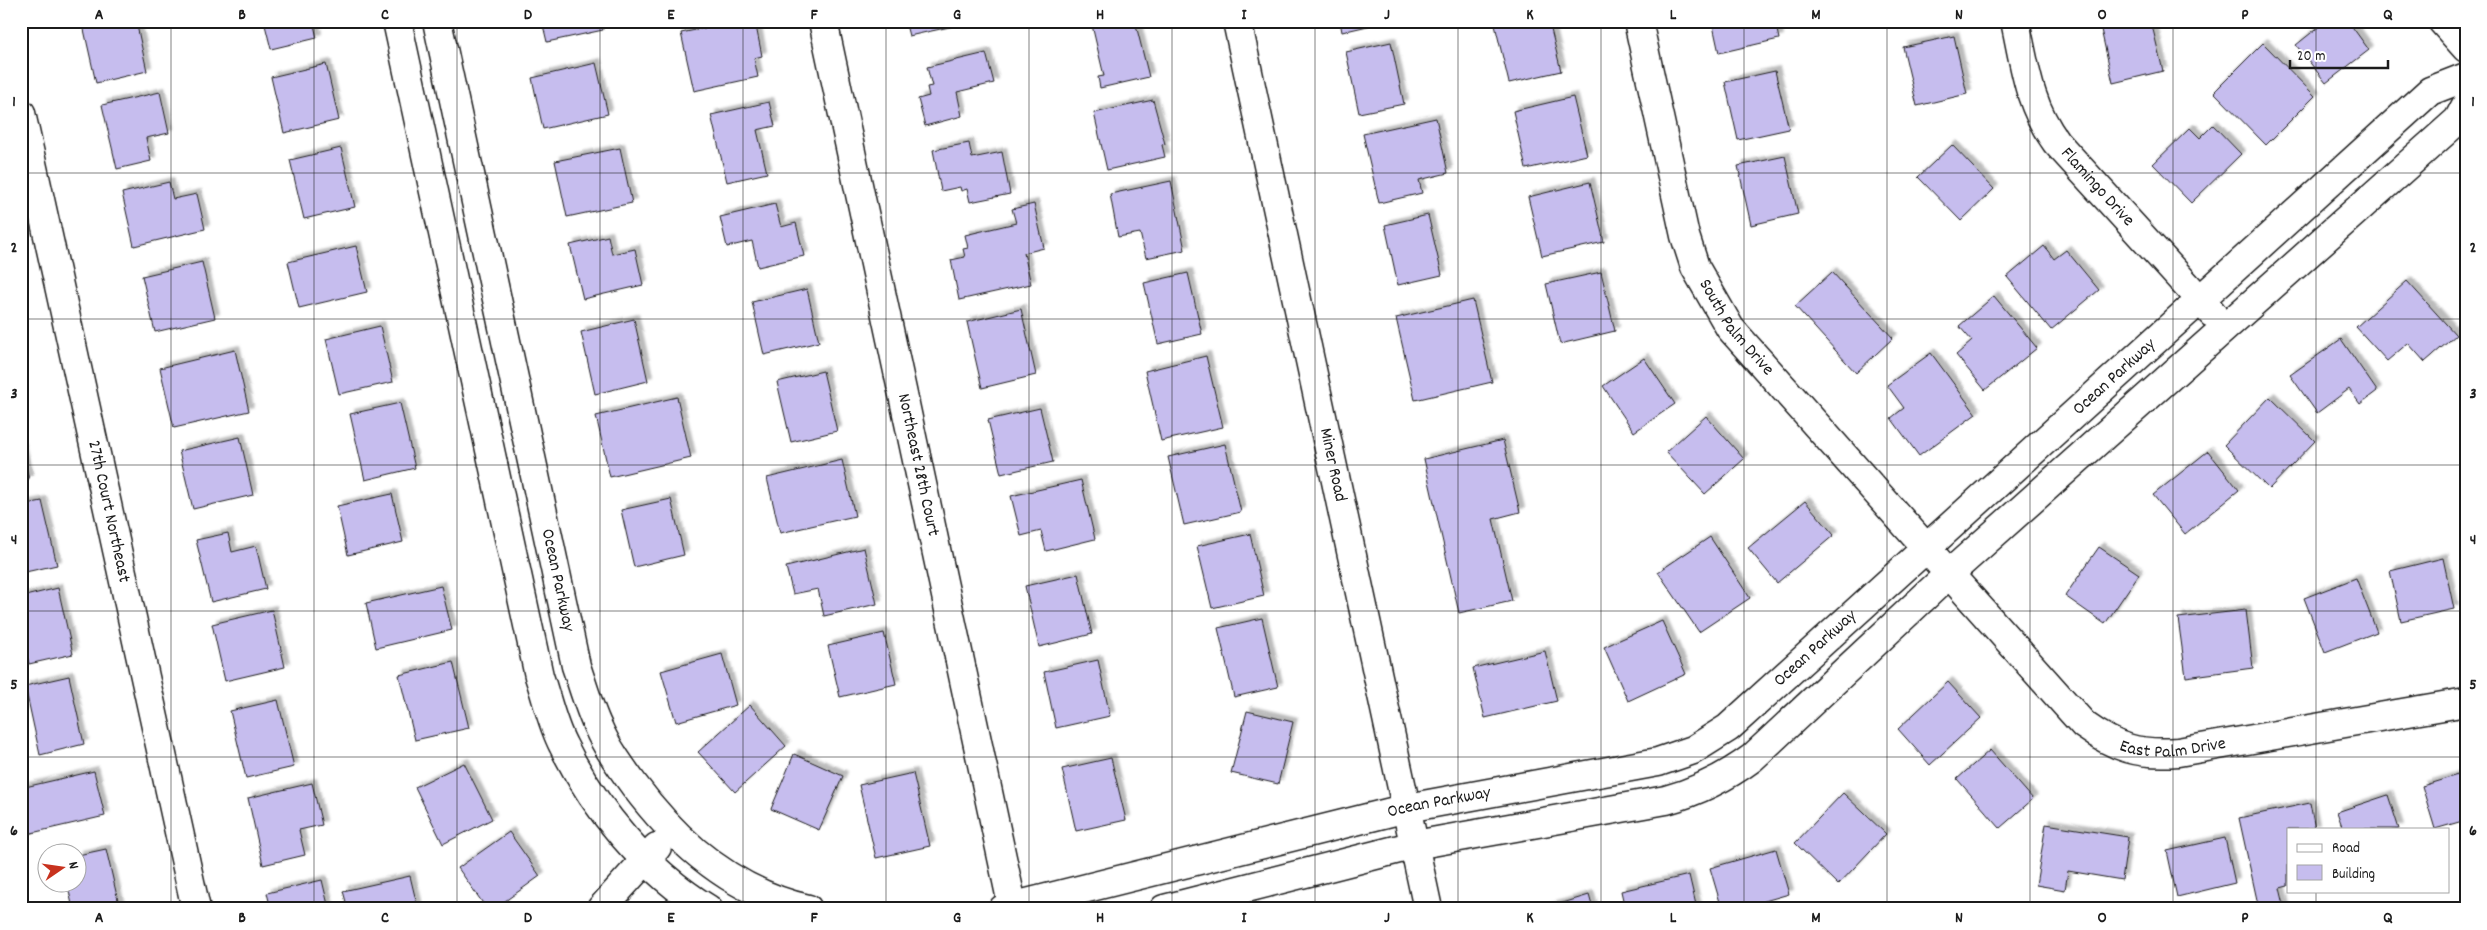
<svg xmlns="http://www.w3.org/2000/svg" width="2487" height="930" viewBox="0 0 2487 930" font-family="Dekko,sans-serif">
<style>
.building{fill:#c6bdee;stroke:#1c1c1c;filter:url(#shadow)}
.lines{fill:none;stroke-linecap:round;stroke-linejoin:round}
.minor-casing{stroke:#1c1c1c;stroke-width:31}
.minor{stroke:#fff;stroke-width:28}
.grid{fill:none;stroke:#1c1c1c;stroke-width:1;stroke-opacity:0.55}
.labels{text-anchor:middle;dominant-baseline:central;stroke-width:4;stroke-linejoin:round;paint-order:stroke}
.street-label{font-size:18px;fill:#1c1c1c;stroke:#fff}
.neatline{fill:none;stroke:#1c1c1c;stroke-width:2}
.grid-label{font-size:16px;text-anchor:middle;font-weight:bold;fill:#1c1c1c}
</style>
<defs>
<filter id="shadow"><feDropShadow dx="4.5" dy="-4.5" stdDeviation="1" flood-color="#0004"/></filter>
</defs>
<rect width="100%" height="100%" fill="#fff"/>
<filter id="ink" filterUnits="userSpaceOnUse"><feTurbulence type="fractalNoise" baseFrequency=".02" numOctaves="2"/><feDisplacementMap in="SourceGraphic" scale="10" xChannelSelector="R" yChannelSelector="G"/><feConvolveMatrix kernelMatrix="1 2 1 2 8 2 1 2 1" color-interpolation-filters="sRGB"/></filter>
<g filter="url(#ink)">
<g class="building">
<path d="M 97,21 L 136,21 L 147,71 L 96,83 L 83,25 Z"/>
<path d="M 264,21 L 313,21 L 317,38 L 271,49 Z"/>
<path d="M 542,21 L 601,21 L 603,30 L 547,42 Z"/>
<path d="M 739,21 L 755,21 L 762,56 L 754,58 L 758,77 L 694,91 L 681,33 Z"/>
<path d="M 905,21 L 962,21 L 963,24 L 909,36 Z"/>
<path d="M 1091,21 L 1135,21 L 1149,77 L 1100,88 L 1098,77 L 1104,76 Z"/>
<path d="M 1340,21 L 1389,21 L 1342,32 Z"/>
<path d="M 1510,21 L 1549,21 L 1561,71 L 1509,83 L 1495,25 Z"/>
<path d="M 1712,21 L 1775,21 L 1779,39 L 1719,53 Z"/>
<path d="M 2116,21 L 2151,21 L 2163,71 L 2113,83 L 2100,25 Z"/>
<path d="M 2326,21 L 2348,21 L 2369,50 L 2326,83 L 2296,45 Z"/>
<path d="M 1954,36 L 1967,94 L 1917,106 L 1903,47 Z"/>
<path d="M 1391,42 L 1404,104 L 1359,113 L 1346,52 Z"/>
<path d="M 2263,43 L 2315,96 L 2266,145 L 2214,92 Z"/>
<path d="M 986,53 L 994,83 L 957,92 L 962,116 L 925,126 L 918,99 L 929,96 L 927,87 L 932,86 L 927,67 Z"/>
<path d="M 596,63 L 608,114 L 543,129 L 532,78 Z"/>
<path d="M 326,64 L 339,120 L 284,133 L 271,77 Z"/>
<path d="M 1775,71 L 1789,129 L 1738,140 L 1725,82 Z"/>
<path d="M 160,92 L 169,133 L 146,138 L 151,161 L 117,169 L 102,105 Z"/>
<path d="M 1573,97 L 1587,155 L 1526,169 L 1513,111 Z"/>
<path d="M 1153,100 L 1165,144 L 1162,145 L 1165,157 L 1107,170 L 1094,113 Z"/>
<path d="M 769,102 L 775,126 L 757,130 L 767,173 L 727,182 L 711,115 Z"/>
<path d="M 1436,118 L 1448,173 L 1419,180 L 1422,193 L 1379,203 L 1363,134 Z"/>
<path d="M 2213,125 L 2241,154 L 2191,203 L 2153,164 L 2190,128 L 2200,138 Z"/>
<path d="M 969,143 L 972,158 L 1002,152 L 1010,194 L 970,202 L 967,189 L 961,191 L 960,187 L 941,191 L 933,150 Z"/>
<path d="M 1952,145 L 1994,189 L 1961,221 L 1918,177 Z"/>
<path d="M 341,148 L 355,207 L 304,219 L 290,160 Z"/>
<path d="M 620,148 L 632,203 L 567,217 L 555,161 Z"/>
<path d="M 1785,156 L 1798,214 L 1751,225 L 1738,166 Z"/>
<path d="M 1171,181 L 1185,250 L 1146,258 L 1140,233 L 1118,237 L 1110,194 Z"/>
<path d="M 169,182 L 173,199 L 197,194 L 205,229 L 134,246 L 122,193 Z"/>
<path d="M 1590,182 L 1604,242 L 1542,256 L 1528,197 Z"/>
<path d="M 775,204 L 781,227 L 796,223 L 804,256 L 758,267 L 752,241 L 727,247 L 720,217 Z"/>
<path d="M 1034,204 L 1044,248 L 1024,253 L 1031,284 L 959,300 L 951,260 L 965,257 L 963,249 L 968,248 L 965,235 L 1016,223 L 1012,209 Z"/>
<path d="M 1428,215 L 1442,275 L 1398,285 L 1385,225 Z"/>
<path d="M 608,236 L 612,254 L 635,249 L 643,285 L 583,299 L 570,245 Z"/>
<path d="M 356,246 L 367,292 L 299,308 L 288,262 Z"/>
<path d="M 2044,246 L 2054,259 L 2066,250 L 2099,290 L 2051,330 L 2007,277 Z"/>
<path d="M 202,262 L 215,318 L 155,332 L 142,276 Z"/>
<path d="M 1601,272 L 1615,331 L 1560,344 L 1546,284 Z"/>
<path d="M 1832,272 L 1893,338 L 1856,373 L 1795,306 Z"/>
<path d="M 1188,273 L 1202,334 L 1158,344 L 1144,283 Z"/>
<path d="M 2407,281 L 2456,335 L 2425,362 L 2408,343 L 2387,361 L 2356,327 Z"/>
<path d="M 807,289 L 819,342 L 764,355 L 752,302 Z"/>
<path d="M 1994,296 L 2037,348 L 1985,390 L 1956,355 L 1972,341 L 1959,326 Z"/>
<path d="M 1473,300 L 1492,382 L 1415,400 L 1396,318 Z"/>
<path d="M 1021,309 L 1036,375 L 982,388 L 967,322 Z"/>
<path d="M 634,319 L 648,381 L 595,394 L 581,332 Z"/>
<path d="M 380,326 L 393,382 L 339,394 L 326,339 Z"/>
<path d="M 2341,339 L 2377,391 L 2360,404 L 2349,389 L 2317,413 L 2290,375 Z"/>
<path d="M 235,350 L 249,411 L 174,428 L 160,368 Z"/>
<path d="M 1931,353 L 1976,414 L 1919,456 L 1891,418 L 1904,408 L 1887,385 Z"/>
<path d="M 1206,356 L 1223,427 L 1161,441 L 1145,371 Z"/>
<path d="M 1644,358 L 1675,404 L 1634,432 L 1603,386 Z"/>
<path d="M 823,371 L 837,431 L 791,442 L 777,382 Z"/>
<path d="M 677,397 L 691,458 L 610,477 L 596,416 Z"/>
<path d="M 2270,397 L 2315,441 L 2269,489 L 2224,445 Z"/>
<path d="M 400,403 L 415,468 L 365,480 L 350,414 Z"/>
<path d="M 1040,408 L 1053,462 L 1001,474 L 988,420 Z"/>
<path d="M 1706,416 L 1744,459 L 1705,494 L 1666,452 Z"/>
<path d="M 240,437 L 253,495 L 193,509 L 179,451 Z"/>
<path d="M 1503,440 L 1520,512 L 1493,519 L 1512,601 L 1459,613 L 1424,459 Z"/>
<path d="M 1225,444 L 1241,512 L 1184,525 L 1168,457 Z"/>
<path d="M 21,447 L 29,479 L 21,481 Z"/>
<path d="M 2208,451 L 2239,490 L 2185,534 L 2153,495 Z"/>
<path d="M 842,460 L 855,516 L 780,533 L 767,478 Z"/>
<path d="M 1081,480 L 1095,539 L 1046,551 L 1041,531 L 1021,536 L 1011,496 Z"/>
<path d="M 392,494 L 403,542 L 348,555 L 337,506 Z"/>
<path d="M 671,499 L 684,555 L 634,567 L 621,510 Z"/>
<path d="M 42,501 L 57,565 L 21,573 L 21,505 Z"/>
<path d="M 1805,501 L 1834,535 L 1777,583 L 1748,548 Z"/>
<path d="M 228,533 L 232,552 L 256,546 L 266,589 L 211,602 L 196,540 Z"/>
<path d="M 1250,534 L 1264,596 L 1212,608 L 1197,546 Z"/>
<path d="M 1710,537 L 1750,598 L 1699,632 L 1658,572 Z"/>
<path d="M 2099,547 L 2139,574 L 2105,624 L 2065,596 Z"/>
<path d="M 864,548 L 877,604 L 824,616 L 818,589 L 793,594 L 786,567 Z"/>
<path d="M 2443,558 L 2454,609 L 2401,621 L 2390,571 Z"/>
<path d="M 1078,574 L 1092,634 L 1039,647 L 1025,586 Z"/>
<path d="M 2356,578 L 2377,632 L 2325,652 L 2304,598 Z"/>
<path d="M 441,586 L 452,630 L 376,648 L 366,603 Z"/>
<path d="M 58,588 L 73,654 L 29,664 L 21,631 L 21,597 Z"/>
<path d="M 272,610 L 285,667 L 225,681 L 212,624 Z"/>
<path d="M 2246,610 L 2253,668 L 2186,677 L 2178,618 Z"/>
<path d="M 1262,618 L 1278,687 L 1234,697 L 1218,628 Z"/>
<path d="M 1662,621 L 1686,674 L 1628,701 L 1604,647 Z"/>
<path d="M 884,633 L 896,684 L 840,697 L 828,646 Z"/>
<path d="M 1545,651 L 1557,701 L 1485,718 L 1473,668 Z"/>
<path d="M 722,654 L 736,705 L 676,722 L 661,671 Z"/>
<path d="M 1098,660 L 1110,716 L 1056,728 L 1044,672 Z"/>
<path d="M 453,662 L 469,728 L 415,740 L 399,675 Z"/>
<path d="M 69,676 L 84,744 L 40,755 L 25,686 Z"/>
<path d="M 1948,682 L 1981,718 L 1930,765 L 1898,729 Z"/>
<path d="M 278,700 L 294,767 L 246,778 L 230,711 Z"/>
<path d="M 750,705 L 786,746 L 735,792 L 698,752 Z"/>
<path d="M 1247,711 L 1293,722 L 1278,784 L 1231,773 Z"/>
<path d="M 1990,750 L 2033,799 L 2000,828 L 1957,779 Z"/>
<path d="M 794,754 L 843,776 L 819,830 L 771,809 Z"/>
<path d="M 1111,758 L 1126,820 L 1076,831 L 1062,769 Z"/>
<path d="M 464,763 L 492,819 L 443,844 L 415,787 Z"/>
<path d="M 94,771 L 105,816 L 23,835 L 21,788 Z"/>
<path d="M 913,773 L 930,846 L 876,858 L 859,785 Z"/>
<path d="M 2464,773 L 2466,820 L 2435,829 L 2422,786 Z"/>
<path d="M 312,783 L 322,825 L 299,830 L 305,855 L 263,865 L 248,798 Z"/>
<path d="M 1843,793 L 1886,834 L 1838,885 L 1795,843 Z"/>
<path d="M 2388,795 L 2399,829 L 2343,829 L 2337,812 Z"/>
<path d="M 2310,803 L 2315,829 L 2288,829 L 2288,886 L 2280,888 L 2285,909 L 2259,909 L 2239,818 Z"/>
<path d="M 2046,824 L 2128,837 L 2122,880 L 2068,871 L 2065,890 L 2036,885 Z"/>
<path d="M 509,832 L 540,876 L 494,909 L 487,909 L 458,868 Z"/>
<path d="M 2225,838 L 2235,883 L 2177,897 L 2167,851 Z"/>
<path d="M 106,849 L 120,909 L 73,909 L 67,882 L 78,882 L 78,855 Z"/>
<path d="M 1776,849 L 1789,894 L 1737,909 L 1722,909 L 1710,868 Z"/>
<path d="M 1689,875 L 1697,909 L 1625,909 L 1621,891 Z"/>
<path d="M 410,876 L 418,909 L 348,909 L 343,891 Z"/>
<path d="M 322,880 L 329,909 L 271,909 L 267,893 Z"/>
<path d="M 1589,895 L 1593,909 L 1543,909 Z"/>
</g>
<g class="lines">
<defs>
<g id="minor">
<path d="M 397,21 L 539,676 C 547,699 552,724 563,745 C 595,810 646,871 708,909"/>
<path id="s1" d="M 437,21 L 576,666 C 583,686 589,708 598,727 C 607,748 621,767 634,785 C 678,844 735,893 808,909"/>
<path id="s2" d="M 823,21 L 1013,909"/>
<path id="s3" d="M 1237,21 L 1428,909"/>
<path id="s4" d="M 1638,21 L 1685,236 L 1695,267 L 1730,328 L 2084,725 C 2116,748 2138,755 2178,752 L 2466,702"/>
<path id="s5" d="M 2015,21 C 2025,66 2028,104 2056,142 L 2212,313"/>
<path d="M 2442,21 L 2466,48"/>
<path id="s6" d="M 21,113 L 196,909"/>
<path d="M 601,909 L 657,847"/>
<path id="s7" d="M 1003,909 L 1407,808 L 1658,762 L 1693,750 L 1728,728 L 2430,91 L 2466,77"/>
<path d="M 1164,909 L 1415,845 L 1666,800 C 1699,791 1725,778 1752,758 L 1949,574 L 2458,120 L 2466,105"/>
</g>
</defs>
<use href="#minor" class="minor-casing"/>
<use href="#minor" class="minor"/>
</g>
</g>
<path class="grid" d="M 171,21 L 171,909M 314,21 L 314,909M 457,21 L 457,909M 600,21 L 600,909M 743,21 L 743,909M 886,21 L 886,909M 1029,21 L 1029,909M 1172,21 L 1172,909M 1315,21 L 1315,909M 1458,21 L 1458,909M 1601,21 L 1601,909M 1744,21 L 1744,909M 1887,21 L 1887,909M 2030,21 L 2030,909M 2173,21 L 2173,909M 2316,21 L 2316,829M 21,173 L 2466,173M 21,319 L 2466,319M 21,465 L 2466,465M 21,611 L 2466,611M 21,757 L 2466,757M 2316,891 L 2316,909"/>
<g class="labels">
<g class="street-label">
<text stroke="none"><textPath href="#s5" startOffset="190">Flamingo Drive</textPath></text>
<text stroke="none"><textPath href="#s4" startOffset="326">South Palm Drive</textPath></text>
<text stroke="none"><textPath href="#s7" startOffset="1272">Ocean Parkway</textPath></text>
<text stroke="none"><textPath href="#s2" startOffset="454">Northeast 28th Court</textPath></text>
<text stroke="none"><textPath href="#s3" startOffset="454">Miner Road</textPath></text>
<text stroke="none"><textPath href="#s6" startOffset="408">27th Court Northeast</textPath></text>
<text stroke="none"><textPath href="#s1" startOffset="572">Ocean Parkway</textPath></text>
<text stroke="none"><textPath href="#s7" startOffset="868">Ocean Parkway</textPath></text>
<text stroke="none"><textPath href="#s4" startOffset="950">East Palm Drive</textPath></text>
<text stroke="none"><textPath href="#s7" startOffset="449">Ocean Parkway</textPath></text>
</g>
</g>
<rect width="2487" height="930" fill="none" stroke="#fff" stroke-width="55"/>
<rect x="2287" y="828" width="162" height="65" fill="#ffffff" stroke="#a4a4a4"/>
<rect x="2297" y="844" width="25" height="8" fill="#ffffff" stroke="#a4a4a4"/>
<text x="2332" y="852" font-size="15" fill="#1c1c1c">Road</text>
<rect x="2297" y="865" width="25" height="15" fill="#c6bdee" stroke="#a4a4a4"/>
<text x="2332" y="878" font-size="15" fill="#1c1c1c">Building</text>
<g transform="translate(62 868) rotate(77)"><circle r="24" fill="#ffffff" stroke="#a4a4a4"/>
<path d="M0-4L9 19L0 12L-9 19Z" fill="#c8321e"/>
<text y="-8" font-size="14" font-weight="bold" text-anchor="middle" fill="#1c1c1c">N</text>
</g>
<path d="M2290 60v8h98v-8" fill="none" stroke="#1c1c1c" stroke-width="2.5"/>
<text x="2297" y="60" font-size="15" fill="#1c1c1c" stroke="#ffffff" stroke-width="4" paint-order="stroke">20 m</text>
<rect x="28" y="28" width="2432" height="874" class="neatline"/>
<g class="grid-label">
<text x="99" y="19">A</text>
<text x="242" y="19">B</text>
<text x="385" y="19">C</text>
<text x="528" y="19">D</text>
<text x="671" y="19">E</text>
<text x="814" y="19">F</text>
<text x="957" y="19">G</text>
<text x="1100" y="19">H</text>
<text x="1244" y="19">I</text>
<text x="1387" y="19">J</text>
<text x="1530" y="19">K</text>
<text x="1673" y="19">L</text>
<text x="1816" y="19">M</text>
<text x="1959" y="19">N</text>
<text x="2102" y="19">O</text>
<text x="2245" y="19">P</text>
<text x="2388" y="19">Q</text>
<text x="14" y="106">1</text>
<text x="2473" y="106">1</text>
<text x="14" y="252">2</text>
<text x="2473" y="252">2</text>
<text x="14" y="398">3</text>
<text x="2473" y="398">3</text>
<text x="14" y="544">4</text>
<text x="2473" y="544">4</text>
<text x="14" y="689">5</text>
<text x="2473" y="689">5</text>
<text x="14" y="835">6</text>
<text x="2473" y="835">6</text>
<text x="99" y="922">A</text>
<text x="242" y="922">B</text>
<text x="385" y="922">C</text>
<text x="528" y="922">D</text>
<text x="671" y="922">E</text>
<text x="814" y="922">F</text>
<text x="957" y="922">G</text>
<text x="1100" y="922">H</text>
<text x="1244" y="922">I</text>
<text x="1387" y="922">J</text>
<text x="1530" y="922">K</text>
<text x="1673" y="922">L</text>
<text x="1816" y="922">M</text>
<text x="1959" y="922">N</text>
<text x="2102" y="922">O</text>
<text x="2245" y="922">P</text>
<text x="2388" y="922">Q</text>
</g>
</svg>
